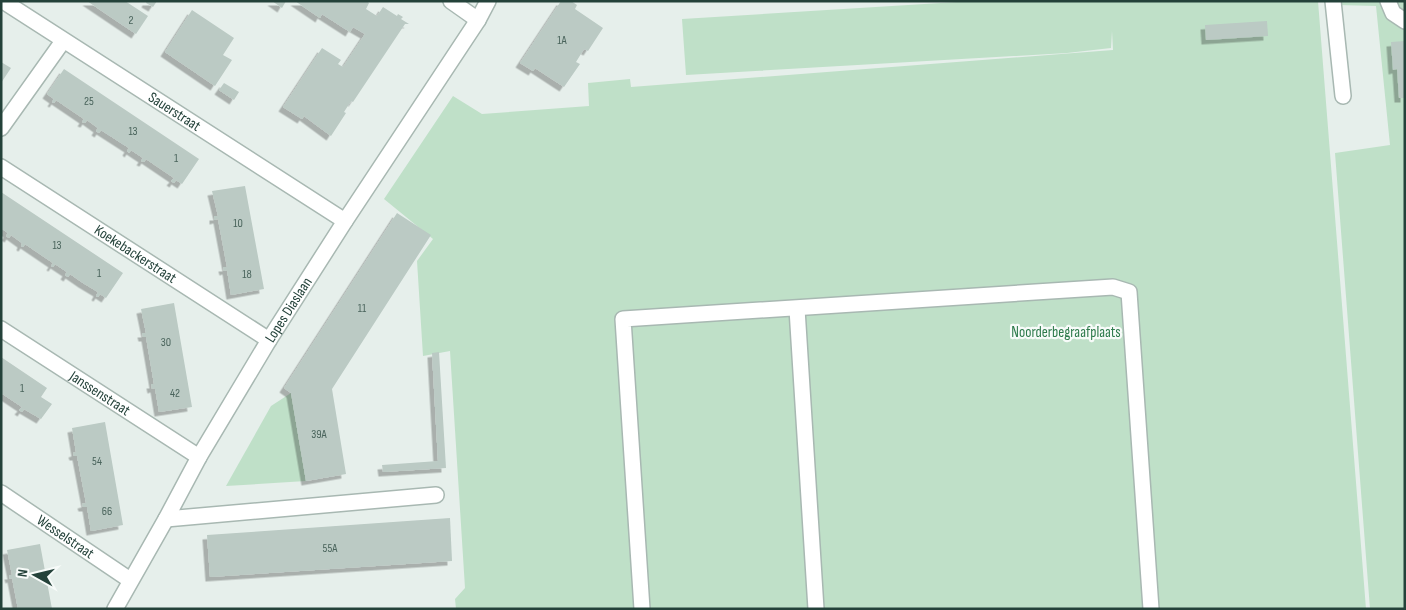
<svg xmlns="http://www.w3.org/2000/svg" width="1406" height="610" viewBox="0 0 1406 610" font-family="'Sofia Sans Condensed',sans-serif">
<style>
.green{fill:#bfe0c8}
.building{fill:#bbcac4;filter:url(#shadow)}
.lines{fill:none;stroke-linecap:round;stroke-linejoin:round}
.minor-casing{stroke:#a8b8b2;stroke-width:18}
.minor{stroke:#fff;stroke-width:15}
.labels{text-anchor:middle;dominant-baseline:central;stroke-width:4.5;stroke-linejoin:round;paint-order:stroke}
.number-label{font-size:12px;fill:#4a645c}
.street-label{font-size:15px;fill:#24423a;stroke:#f7fbf9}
.park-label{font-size:15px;fill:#2d7a4b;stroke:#f7fbf9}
</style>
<defs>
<filter id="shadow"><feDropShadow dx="-4.5" dy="4.5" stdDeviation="0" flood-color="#0004"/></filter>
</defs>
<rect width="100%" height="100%" fill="#e6efeb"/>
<g class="green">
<path d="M 973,1 L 1318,1 L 1366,609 L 456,609 L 455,599 L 465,588 L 450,351 L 423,356 L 417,261 L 433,239 L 384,199 L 453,96 L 482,114 L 589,106 L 588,83 L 630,79 L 631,87 L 1113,50 L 1112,31 L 1111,48 L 1067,53 L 686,75 L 682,19 Z"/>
<path d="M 1337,1 L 1405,1 L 1405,609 L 1370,609 L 1335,153 L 1390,145 L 1376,6 L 1338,5 Z"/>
<path d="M 291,393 L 306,481 L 226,486 L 271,406 Z"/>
</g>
<g class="building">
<path d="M 87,1 L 125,1 L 148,16 L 136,34 Z"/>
<path d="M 147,1 L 157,1 L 153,7 L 146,3 Z"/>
<path d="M 272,1 L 286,1 L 282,8 Z"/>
<path d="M 295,1 L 367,1 L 369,3 L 366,9 L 377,16 L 383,7 L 397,16 L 398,14 L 403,17 L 401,19 L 409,24 L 405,24 L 353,102 L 351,101 L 344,112 L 346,113 L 331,136 L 304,116 L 302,119 L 283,107 L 322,48 L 341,60 L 338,64 L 343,67 L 365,34 L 353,27 L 350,32 L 322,14 L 320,18 Z"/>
<path d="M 561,1 L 571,1 L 577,5 L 575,9 L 603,28 L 588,51 L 584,49 L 576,62 L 580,64 L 564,87 L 535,68 L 533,71 L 520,63 Z"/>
<path d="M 192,10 L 234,38 L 223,55 L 232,60 L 215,86 L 165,52 Z"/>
<path d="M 1267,21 L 1268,36 L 1206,40 L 1205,25 Z"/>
<path d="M 1405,41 L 1405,98 L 1399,98 L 1397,69 L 1393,70 L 1391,42 Z"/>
<path d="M 1,62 L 11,68 L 1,83 Z"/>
<path d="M 64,69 L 199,159 L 182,184 L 176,180 L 174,183 L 171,181 L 174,178 L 146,159 L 144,162 L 141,161 L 143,158 L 131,150 L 129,153 L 127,151 L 129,148 L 101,130 L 99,133 L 96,131 L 98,128 L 87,120 L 85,123 L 82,122 L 84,119 L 56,100 L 54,103 L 52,102 L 54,99 L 47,94 Z"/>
<path d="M 224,83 L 239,92 L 234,100 L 219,90 Z"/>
<path d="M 245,186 L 264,289 L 231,295 L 227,270 L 224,271 L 223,267 L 227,267 L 218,219 L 214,220 L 214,216 L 218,216 L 212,191 Z"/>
<path d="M 1,192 L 123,273 L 106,298 L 100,294 L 98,297 L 96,296 L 98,292 L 83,283 L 70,274 L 68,277 L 65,275 L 67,272 L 55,264 L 53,267 L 51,266 L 53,263 L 25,244 L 23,247 L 21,246 L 22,243 L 11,235 L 9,238 L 6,236 L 8,233 L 1,228 Z"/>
<path d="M 397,213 L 431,235 L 332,389 L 346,474 L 306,481 L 291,393 L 284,388 Z"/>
<path d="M 174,303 L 192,407 L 159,412 L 155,388 L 152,389 L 151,384 L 154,384 L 146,337 L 143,337 L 142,333 L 146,333 L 141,309 Z"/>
<path d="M 439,352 L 446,468 L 383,472 L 382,465 L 438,461 L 432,353 Z"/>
<path d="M 1,357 L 47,388 L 41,397 L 52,404 L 41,419 L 24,409 L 22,412 L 19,410 L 22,407 L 1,393 Z"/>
<path d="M 105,422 L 123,525 L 91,531 L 87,507 L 83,507 L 82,504 L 86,503 L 77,456 L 74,456 L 73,453 L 76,452 L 72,428 Z"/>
<path d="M 450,518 L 452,561 L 210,577 L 207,535 Z"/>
<path d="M 40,544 L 52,609 L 18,609 L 12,578 L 10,579 L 9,575 L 12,575 L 7,550 Z"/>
</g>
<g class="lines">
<defs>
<g id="minor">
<path id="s1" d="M 3,1 L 345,221"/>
<path d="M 451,1 L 478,20"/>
<path d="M 1333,1 L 1343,96"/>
<path d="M 1388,1 L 1393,13 L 1405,21"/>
<path d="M 1,128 L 63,41"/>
<path id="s2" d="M 1,167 L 269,340"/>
<path d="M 797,309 L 816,609"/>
<path id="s3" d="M 1,329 L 199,457"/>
<path id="s4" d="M 1,493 L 130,580"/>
<path d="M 166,519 L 436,495"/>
<path id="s5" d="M 115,609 L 166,519 L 199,457 L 269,340 L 345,221 L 478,20 L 488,1"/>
<path d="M 642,609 L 623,319 L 1113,287 L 1129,292 L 1151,609"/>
</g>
</defs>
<use href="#minor" class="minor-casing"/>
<use href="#minor" class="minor"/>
</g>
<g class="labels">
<g class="number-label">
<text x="131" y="20">2</text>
<text x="562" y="40">1A</text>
<text x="89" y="101">25</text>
<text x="133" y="131">13</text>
<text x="176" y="158">1</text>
<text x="238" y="223">10</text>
<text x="57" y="245">13</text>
<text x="99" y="273">1</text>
<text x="247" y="274">18</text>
<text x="362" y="308">11</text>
<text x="166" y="342">30</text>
<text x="22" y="388">1</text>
<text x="175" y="393">42</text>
<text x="319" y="434">39A</text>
<text x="97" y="461">54</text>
<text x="107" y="511">66</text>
<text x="330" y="548">55A</text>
</g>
<g class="street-label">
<text stroke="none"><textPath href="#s1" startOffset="204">Sauerstraat</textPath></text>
<text stroke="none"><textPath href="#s2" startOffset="160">Koekebackerstraat</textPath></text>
<text stroke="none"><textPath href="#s5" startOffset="346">Lopes Diaslaan</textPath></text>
<text stroke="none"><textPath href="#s3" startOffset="118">Janssenstraat</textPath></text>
<text stroke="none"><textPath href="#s4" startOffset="78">Wesselstraat</textPath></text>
</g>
<g class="park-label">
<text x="1066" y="332">Noorderbegraafplaats</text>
</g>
</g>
<rect width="1406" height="610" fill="none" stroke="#24423a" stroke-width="5"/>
<g transform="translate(35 575) rotate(278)" stroke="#f7fbf9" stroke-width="4" paint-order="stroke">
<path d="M0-4L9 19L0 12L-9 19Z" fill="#24423a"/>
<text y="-8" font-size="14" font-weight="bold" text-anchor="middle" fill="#24423a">N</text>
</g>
</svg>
